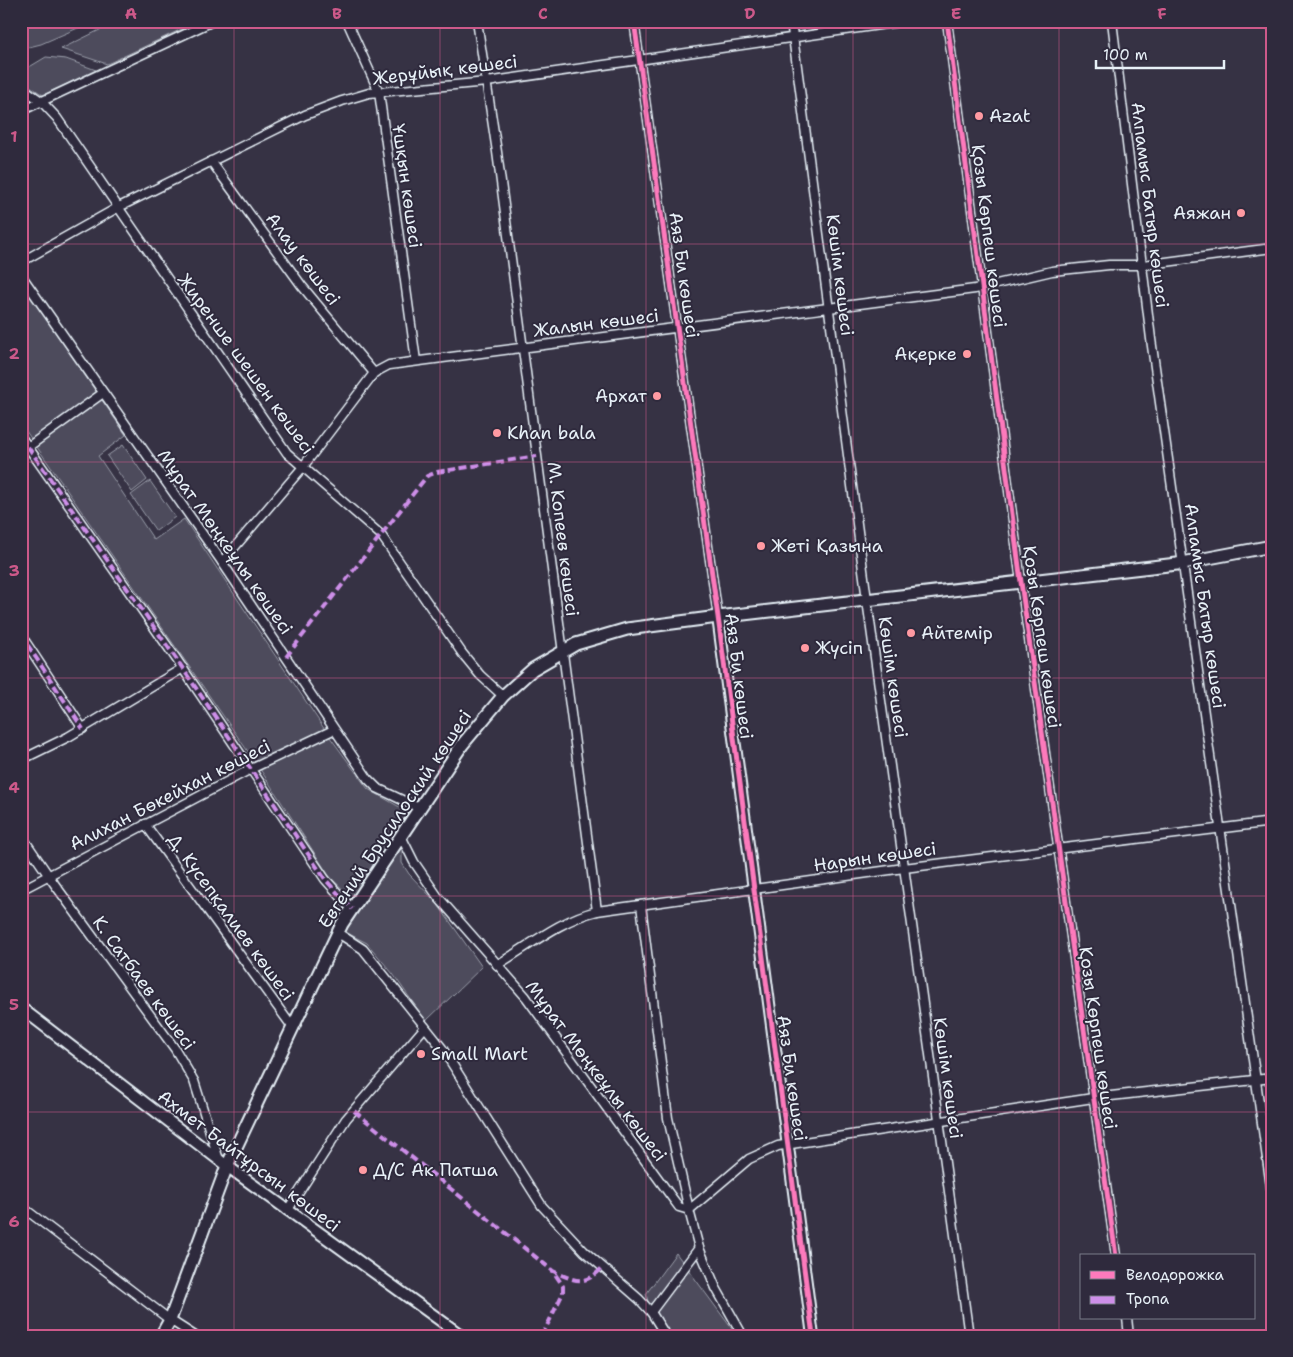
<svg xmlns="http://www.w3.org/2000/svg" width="1293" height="1357" viewBox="0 0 1293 1357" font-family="'Shantell Sans',sans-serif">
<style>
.green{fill:#4d4b5c;stroke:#9a9eaa}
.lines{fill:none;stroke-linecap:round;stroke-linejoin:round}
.minor-casing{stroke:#e8f1f8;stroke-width:11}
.tertiary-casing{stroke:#e8f1f8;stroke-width:14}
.secondary-casing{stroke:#e8f1f8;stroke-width:15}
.minor{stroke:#2f2a3d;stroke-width:8}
.tertiary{stroke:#2f2a3d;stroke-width:10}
.secondary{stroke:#2f2a3d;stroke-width:11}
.quiet{stroke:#ce8fe9;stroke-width:4;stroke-dasharray:8 4;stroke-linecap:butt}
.cycleway-casing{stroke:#2f2a3d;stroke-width:8}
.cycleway{stroke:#fd7abc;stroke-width:5}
.grid{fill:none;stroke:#cd598a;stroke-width:1;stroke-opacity:0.55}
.poi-dot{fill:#ff9aa2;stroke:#2f2a3d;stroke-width:2}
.labels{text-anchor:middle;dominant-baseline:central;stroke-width:4;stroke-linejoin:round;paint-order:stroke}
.street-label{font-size:18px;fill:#e8f1f8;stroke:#2f2a3d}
.poi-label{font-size:18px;fill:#e8f1f8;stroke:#2f2a3d;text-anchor:start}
.neatline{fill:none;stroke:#cd598a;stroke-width:2}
.grid-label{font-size:16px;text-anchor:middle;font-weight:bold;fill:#cd598a}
</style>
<rect width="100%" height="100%" fill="#363244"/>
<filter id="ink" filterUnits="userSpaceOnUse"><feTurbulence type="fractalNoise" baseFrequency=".02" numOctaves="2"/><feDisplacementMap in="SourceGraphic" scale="10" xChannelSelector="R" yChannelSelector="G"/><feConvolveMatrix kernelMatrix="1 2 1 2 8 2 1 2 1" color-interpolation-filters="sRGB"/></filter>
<g filter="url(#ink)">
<g class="green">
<path d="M 21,21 L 94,21 L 41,44 L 21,49 Z"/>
<path d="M 118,21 L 199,21 L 107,64 L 61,49 Z"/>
<path d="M 46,57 L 66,59 L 96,70 L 43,95 L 21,80 L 21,72 Z"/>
<path d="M 21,283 L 126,435 L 98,456 L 154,540 L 184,519 L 327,733 L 368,789 L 410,813 L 352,898 L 330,877 L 258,766 L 21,424 Z"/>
<path d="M 123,445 L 147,480 L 132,492 L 107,456 Z"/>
<path d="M 150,481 L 175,517 L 156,531 L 131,495 Z"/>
<path d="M 402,846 L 402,863 L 409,874 L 436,902 L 482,967 L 426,1021 L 393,974 L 367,943 L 345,932 Z"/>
<path d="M 676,1253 L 732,1329 L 736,1336 L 666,1336 L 651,1312 L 646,1294 Z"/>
</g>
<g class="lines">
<defs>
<g id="minor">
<path d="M 347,21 L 379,92 L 416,361"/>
<path d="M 477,21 L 497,152 L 597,911"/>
<path d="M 634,21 L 718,617"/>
<path d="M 791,21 L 867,600 L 969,1336"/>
<path d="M 947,21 L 1023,597 L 1116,1256"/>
<path d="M 1112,21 L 1151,339 L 1272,1194"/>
<path d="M 1271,21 L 1272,27"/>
<path d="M 21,87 L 41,101 L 57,118 L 287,453 L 381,535 L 462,653 L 480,675 L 503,696"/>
<path d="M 21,111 L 213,21"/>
<path d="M 211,161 L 302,286 L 374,373"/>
<path d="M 21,262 L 117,208 L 305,115 L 342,101 L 369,93 L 487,82 L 907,21"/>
<path d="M 21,275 L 222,562 L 368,779 L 377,788 L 419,808"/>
<path d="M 21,437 L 175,657 L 325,879 L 352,909"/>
<path d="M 21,452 L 103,393"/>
<path d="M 222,562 L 302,468 L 374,373 L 389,365 L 975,289 L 1052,271 L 1109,265 L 1143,265 L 1272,248"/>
<path d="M 21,635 L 83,729"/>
<path d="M 21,760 L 68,737 L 183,668"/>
<path d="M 145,824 L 293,1028"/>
<path d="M 21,835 L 53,882 L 175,1049 L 194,1081 L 219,1160"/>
<path d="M 401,836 L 414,862 L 438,897 L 526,997 L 673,1199 L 679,1207 L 689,1210 L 699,1248 L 716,1288 L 743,1336"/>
<path d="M 21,890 L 251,769 L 333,730"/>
<path d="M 641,905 L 668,1118 L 689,1210 L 749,1159 L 778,1146 L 1093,1098 L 1272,1078"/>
<path d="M 338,933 L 363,949 L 442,1048 L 542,1206 L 584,1251 L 639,1299 L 651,1312 L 666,1336"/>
<path d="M 497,965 C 529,946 560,920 597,911 L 904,868 L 1272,822"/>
<path d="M 21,1206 L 170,1320 L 195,1336"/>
<path d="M 287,1211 L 346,1119 L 425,1027"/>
<path d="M 651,1312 L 699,1248"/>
<path d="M 1127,1318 L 1129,1336"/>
</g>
<g id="tertiary">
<path d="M 718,617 L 813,1336"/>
<path d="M 21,1008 L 227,1166 L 462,1336"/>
</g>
<path id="secondary" d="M 161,1336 L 170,1320 L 227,1166 L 342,924 L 462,745 L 503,696 L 533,669 L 576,644 L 627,629 L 718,617 L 1177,564 L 1272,546"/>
</defs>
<use href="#minor" class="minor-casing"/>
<use href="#tertiary" class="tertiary-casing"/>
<use href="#secondary" class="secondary-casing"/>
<use href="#minor" class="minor"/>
<use href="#tertiary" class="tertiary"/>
<use href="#secondary" class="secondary"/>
<g class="quiet">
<path d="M 21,437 L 175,657 L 325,879 L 352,909"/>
<path d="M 21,635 L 83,729"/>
<path d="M 286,657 L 427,476 L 437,472 L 537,456"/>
<path d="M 354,1111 L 553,1271 C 575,1281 585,1287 603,1267"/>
<path d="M 542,1336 L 563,1293 L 563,1286 L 553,1271"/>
</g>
<defs>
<g id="cycleway">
<path d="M 634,21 L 718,617 L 813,1336"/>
<path d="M 947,21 L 1023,597 L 1116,1256"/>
</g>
</defs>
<use href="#cycleway" class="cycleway-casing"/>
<use href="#cycleway" class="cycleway"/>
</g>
</g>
<path class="grid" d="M 234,21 L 234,1336M 440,21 L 440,1336M 646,21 L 646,1336M 853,21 L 853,1336M 1059,21 L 1059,1336M 21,244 L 1272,244M 21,462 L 1272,462M 21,678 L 1272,678M 21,896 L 1272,896M 21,1112 L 1272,1112"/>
<g class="poi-dot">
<circle cx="979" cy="116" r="5"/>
<circle cx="1241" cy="213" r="5"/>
<circle cx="967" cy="354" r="5"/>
<circle cx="657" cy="396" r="5"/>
<circle cx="497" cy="433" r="5"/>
<circle cx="761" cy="546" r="5"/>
<circle cx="911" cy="633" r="5"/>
<circle cx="805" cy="648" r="5"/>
<circle cx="421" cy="1054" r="5"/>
<circle cx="363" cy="1170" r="5"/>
</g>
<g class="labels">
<g class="street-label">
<text transform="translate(445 70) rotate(-7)">Жерұйық көшесі</text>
<text transform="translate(407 186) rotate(82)">Ұшқын көшесі</text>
<text transform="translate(1150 205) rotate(83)">Алпамыс Батыр көшесі</text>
<text transform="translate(989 236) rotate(83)">Қозы Көрпеш көшесі</text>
<text transform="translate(303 259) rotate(53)">Алау көшесі</text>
<text transform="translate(684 275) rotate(82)">Аяз Би көшесі</text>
<text transform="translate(840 275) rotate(83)">Көшім көшесі</text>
<text transform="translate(596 323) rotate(-7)">Жалын көшесі</text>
<text transform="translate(246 364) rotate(54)">Жиренше шешен көшесі</text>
<text transform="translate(563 539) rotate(83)">М. Копеев көшесі</text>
<text transform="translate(225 542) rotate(55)">Мұрат Мөңкеұлы көшесі</text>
<text transform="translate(1205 606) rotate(82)">Алпамыс Батыр көшесі</text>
<text transform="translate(1042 637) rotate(82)">Қозы Көрпеш көшесі</text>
<text transform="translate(739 676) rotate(83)">Аяз Би көшесі</text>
<text transform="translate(893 677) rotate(82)">Көшім көшесі</text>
<text transform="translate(170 795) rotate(-27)">Алихан Бөкейхан көшесі</text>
<text transform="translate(395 819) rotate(-56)">Евгений Брусилоский көшесі</text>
<text transform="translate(875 857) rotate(-8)">Нарын көшесі</text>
<text transform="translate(231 917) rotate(54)">Д. Күсепқалиев көшесі</text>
<text transform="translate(144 983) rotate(54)">К. Сатбаев көшесі</text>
<text transform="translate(1098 1038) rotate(82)">Қозы Көрпеш көшесі</text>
<text transform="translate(596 1071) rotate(53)">Мұрат Мөңкеұлы көшесі</text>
<text transform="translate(792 1078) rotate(82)">Аяз Би көшесі</text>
<text transform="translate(948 1078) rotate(82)">Көшім көшесі</text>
<text transform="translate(249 1161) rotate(37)">Ахмет Байтұрсын көшесі</text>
</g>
<g class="poi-label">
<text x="989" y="116">Azat</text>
<text x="1231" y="213" text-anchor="end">Аяжан</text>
<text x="957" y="354" text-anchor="end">Ақерке</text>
<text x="647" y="396" text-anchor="end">Архат</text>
<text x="507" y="433">Khan bala</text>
<text x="771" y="546">Жеті Қазына</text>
<text x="921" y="633">Айтемір</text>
<text x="815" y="648">Жүсіп</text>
<text x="431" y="1054">Small Mart</text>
<text x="373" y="1170">Д/С Ак Патша</text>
</g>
</g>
<rect width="1293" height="1357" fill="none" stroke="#2f2a3d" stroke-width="55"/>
<rect x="1080" y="1254" width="175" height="65" fill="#2f2a3d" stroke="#797a88"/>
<rect x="1090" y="1271" width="25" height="8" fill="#fd7abc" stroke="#797a88"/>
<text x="1126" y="1280" font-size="15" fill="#e8f1f8">Велодорожка</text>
<rect x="1090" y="1296" width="25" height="8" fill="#ce8fe9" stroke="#797a88"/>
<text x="1126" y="1304" font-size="15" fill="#e8f1f8">Тропа</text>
<path d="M1096 60v8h128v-8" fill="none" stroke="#e8f1f8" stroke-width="2.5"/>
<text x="1103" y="60" font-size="15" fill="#e8f1f8" stroke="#2f2a3d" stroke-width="4" paint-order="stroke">100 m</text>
<rect x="28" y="28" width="1238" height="1302" class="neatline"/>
<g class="grid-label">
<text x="131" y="19">A</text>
<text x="337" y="19">B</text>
<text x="543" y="19">C</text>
<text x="750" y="19">D</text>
<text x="956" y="19">E</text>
<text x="1162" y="19">F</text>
<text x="14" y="142">1</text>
<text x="14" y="359">2</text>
<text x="14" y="576">3</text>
<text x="14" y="793">4</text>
<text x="14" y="1010">5</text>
<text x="14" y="1227">6</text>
</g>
</svg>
